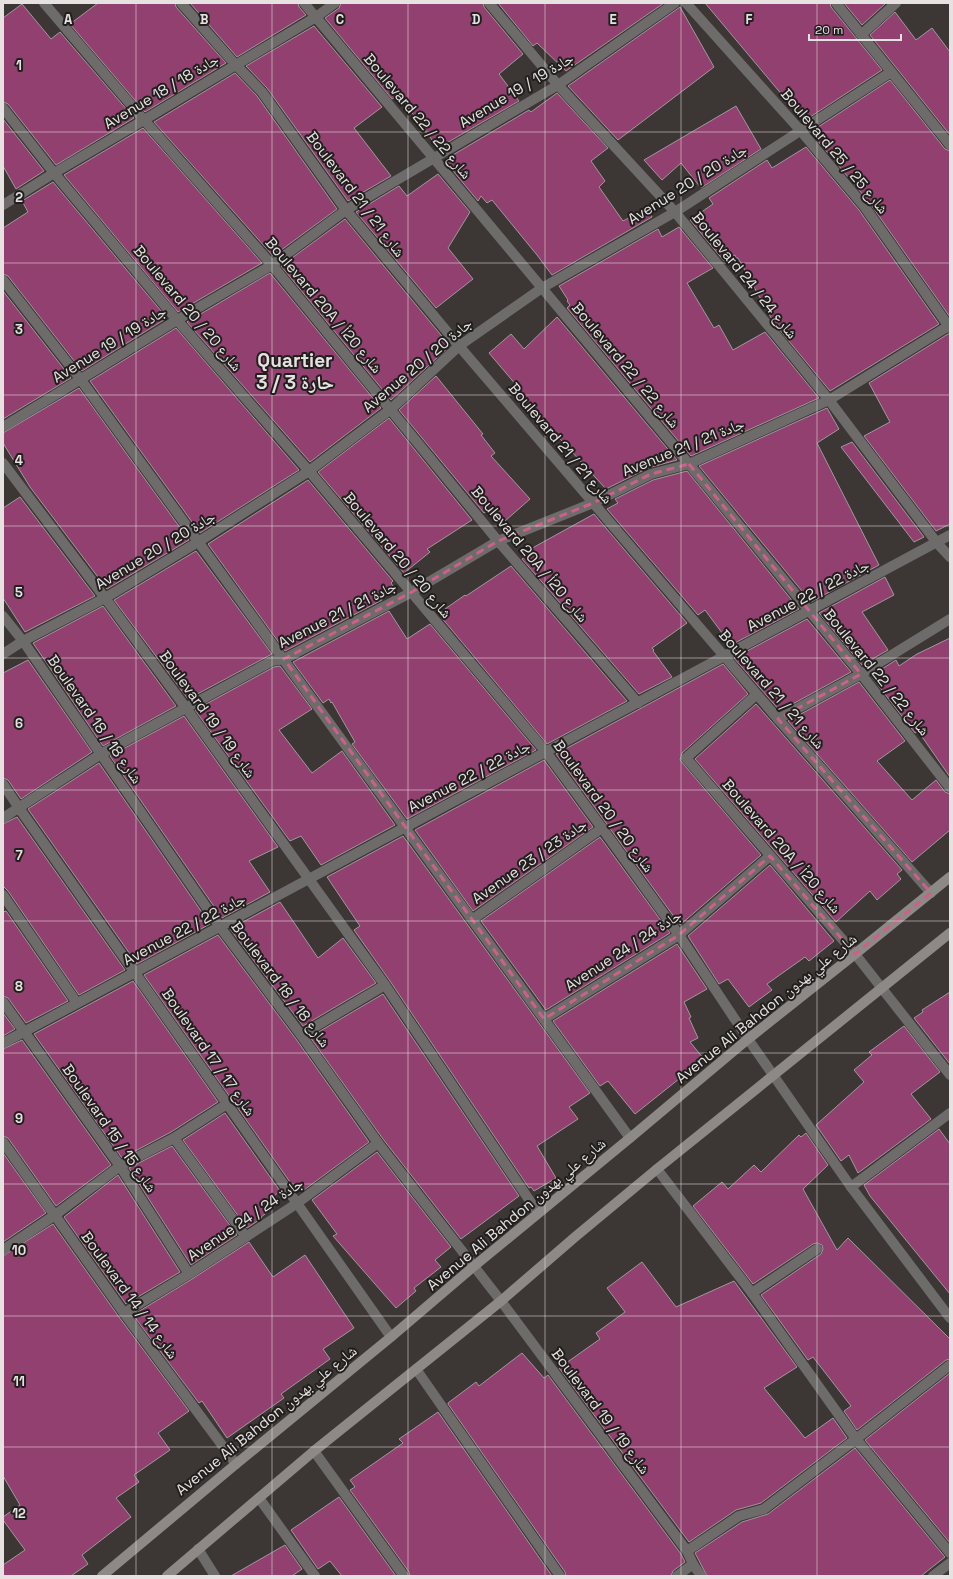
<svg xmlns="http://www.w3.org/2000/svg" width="953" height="1579" viewBox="0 0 953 1579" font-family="'Space Grotesk','Noto Naskh Arabic',sans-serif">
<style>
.building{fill:#92406f;stroke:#9f999b}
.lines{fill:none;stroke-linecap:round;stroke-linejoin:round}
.street{stroke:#6e6c6b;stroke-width:10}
.secondary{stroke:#8c8986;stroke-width:10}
.marked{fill:none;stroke:#cf5f8a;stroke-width:3;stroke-dasharray:8 5;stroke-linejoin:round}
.grid{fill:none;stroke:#e6e2e1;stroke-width:1;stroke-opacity:0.55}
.labels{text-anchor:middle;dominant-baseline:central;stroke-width:4;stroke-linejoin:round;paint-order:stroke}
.street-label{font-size:15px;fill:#e6e2e1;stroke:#211f1d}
.district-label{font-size:19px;font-weight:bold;fill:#e6e2e1;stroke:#211f1d}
.grid-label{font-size:13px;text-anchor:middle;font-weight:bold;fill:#e6e2e1;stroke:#211f1d;stroke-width:4;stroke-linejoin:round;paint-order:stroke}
</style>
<rect width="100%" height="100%" fill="#3c3734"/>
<g class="building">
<path d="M 98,3 L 175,3 L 176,7 L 226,63 L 145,112 L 70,24 Z"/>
<path d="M 190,3 L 298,3 L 299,7 L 306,15 L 237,57 Z"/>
<path d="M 341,3 L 483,3 L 484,7 L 523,54 L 499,74 L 519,101 L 438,148 L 399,95 L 392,99 L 325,18 L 339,8 Z"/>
<path d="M 498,3 L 664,3 L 566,71 L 537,43 L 533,46 Z"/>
<path d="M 705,3 L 830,3 L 831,7 L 882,70 L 804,121 Z"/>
<path d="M 844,3 L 886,3 L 862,25 Z"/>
<path d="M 22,4 L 51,39 L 60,32 L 134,118 L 56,165 L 8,104 L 3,102 L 3,18 Z"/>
<path d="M 680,7 L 714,67 L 618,140 L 568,86 Z"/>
<path d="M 895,12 L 916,40 L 932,28 L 950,52 L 950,135 L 870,35 Z"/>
<path d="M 314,26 L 382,107 L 354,128 L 391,176 L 348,201 L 267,88 L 246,66 Z"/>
<path d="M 235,73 L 257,96 L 337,209 L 273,256 L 154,122 Z"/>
<path d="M 890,80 L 945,149 L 950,151 L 950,317 L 869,202 L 817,140 L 818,139 L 812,131 Z"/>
<path d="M 557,93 L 608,148 L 591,161 L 605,181 L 599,187 L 623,221 L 648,208 L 652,217 L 552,275 L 537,255 L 492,200 L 487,203 L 481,196 L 478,201 L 449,166 L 450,165 L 446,159 L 529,110 L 531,112 Z"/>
<path d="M 736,106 L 761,149 L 701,188 L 681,163 L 662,180 L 644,160 Z"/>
<path d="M 3,119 L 44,171 L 16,189 L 3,166 Z"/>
<path d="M 143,128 L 262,263 L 178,312 L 64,175 Z"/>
<path d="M 806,147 L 859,210 L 939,324 L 830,391 L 774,323 L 738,258 L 736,258 L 735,255 L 724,261 L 690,220 L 713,204 L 709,198 L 767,160 L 772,168 Z"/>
<path d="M 438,174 L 470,212 L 448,248 L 473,279 L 436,308 L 356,212 L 399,186 L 407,196 Z"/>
<path d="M 53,182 L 167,318 L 82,371 L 8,276 L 3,274 L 3,228 L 28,212 L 22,201 Z"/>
<path d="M 345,219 L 450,346 L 391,400 L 281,266 Z"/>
<path d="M 679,227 L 713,268 L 687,283 L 714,328 L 719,325 L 733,350 L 765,332 L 819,398 L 691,456 L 567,308 L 570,305 L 567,301 L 568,300 L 559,286 L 658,229 L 662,237 Z"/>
<path d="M 270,273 L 381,408 L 310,462 L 187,322 Z"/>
<path d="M 3,291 L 71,378 L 3,419 Z"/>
<path d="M 557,317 L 677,460 L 648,468 L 606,489 L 562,441 L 512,390 L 517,386 L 489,353 L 511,334 L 524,349 Z"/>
<path d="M 176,328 L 299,470 L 200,533 L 90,381 Z"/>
<path d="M 948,334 L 950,334 L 950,524 L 936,531 L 864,436 L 890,422 L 869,383 Z"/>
<path d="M 436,376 L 483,434 L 481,435 L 495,453 L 491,456 L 530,499 L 505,521 L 493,507 L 484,513 L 399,410 Z"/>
<path d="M 79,388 L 189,540 L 107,589 L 30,487 L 3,443 L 3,433 Z"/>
<path d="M 827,408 L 839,429 L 817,443 L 879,565 L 811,602 L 699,466 Z"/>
<path d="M 389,418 L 472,520 L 427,549 L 430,552 L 404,573 L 318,472 Z"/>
<path d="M 852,442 L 924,537 L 914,542 L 841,447 Z"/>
<path d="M 687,471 L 799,609 L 731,645 L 705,610 L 698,615 L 607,509 L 618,503 L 615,499 L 653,480 Z"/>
<path d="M 308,480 L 393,581 L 391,583 L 395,589 L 381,598 L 382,600 L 285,651 L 208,544 Z"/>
<path d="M 20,497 L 95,596 L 25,632 L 3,598 L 3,508 Z"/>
<path d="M 594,514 L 687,623 L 652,648 L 654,650 L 653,651 L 672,677 L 639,694 L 522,559 L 525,557 L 523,554 L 536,546 Z"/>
<path d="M 196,551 L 272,654 L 188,699 L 114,600 Z"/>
<path d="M 511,566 L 627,701 L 547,744 L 441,617 L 448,613 L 445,609 L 465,595 L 466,596 Z"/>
<path d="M 885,577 L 894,595 L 862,612 L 888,650 L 862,665 L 819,613 Z"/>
<path d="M 103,606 L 176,706 L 103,746 L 33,643 Z"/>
<path d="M 389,611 L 407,639 L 430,624 L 536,750 L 407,819 L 352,744 L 355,742 L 332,702 L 331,703 L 329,699 L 323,703 L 293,662 Z"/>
<path d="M 807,619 L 851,672 L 780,711 L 734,658 Z"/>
<path d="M 950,638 L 950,777 L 918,731 L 915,733 L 871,676 L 896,660 L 899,666 L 917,654 Z"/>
<path d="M 28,660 L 92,752 L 21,799 L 8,780 L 3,778 L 3,673 Z"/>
<path d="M 723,664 L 748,694 L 682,753 L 680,760 L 761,855 L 680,925 L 556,754 Z"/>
<path d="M 280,666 L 312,709 L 279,730 L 312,773 L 342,751 L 395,825 L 321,865 L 301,836 L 290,841 L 195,710 L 274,667 Z"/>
<path d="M 859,682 L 905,741 L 877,761 L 912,800 L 936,780 L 945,792 L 950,794 L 950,830 L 912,862 L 788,721 Z"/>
<path d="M 756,704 L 902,870 L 897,874 L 901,879 L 877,900 L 870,891 L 836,922 L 695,759 Z"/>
<path d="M 184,716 L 278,847 L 249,861 L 270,892 L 222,918 L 110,756 Z"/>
<path d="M 544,760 L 593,827 L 473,911 L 415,830 Z"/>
<path d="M 99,763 L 210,924 L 137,964 L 28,809 Z"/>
<path d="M 17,817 L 125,970 L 79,995 L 8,891 L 3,886 L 3,824 Z"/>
<path d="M 403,836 L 590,1093 L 569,1107 L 578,1119 L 537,1146 L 556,1178 L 534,1191 L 531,1187 L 529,1188 L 390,981 L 354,930 L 360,926 L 327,877 Z"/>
<path d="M 600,837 L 670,933 L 546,1010 L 481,921 Z"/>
<path d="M 770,865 L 834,941 L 809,961 L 805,957 L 767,984 L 772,990 L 749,1007 L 728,979 L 719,984 L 688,936 Z"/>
<path d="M 280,902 L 318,958 L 343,938 L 376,983 L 303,1026 L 230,929 Z"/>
<path d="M 6,911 L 68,1001 L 26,1023 L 8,998 L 3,996 L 3,912 Z"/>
<path d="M 218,935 L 296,1039 L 369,1142 L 304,1190 L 302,1188 L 297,1192 L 144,975 Z"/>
<path d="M 677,944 L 707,989 L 684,1002 L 691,1017 L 689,1018 L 698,1038 L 690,1042 L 704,1059 L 635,1114 L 608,1081 L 600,1086 L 553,1021 Z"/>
<path d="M 133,981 L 218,1102 L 171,1132 L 122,1158 L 34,1034 Z"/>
<path d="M 950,992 L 950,1064 L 914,1018 L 923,1012 L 922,1010 Z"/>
<path d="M 383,994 L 519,1196 L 461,1239 L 383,1139 L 310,1037 Z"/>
<path d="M 3,1013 L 15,1029 L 3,1036 Z"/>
<path d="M 904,1026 L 940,1072 L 911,1094 L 931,1119 L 858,1173 L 849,1155 L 841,1161 L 816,1125 L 864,1082 L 854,1070 L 872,1055 L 869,1052 Z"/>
<path d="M 22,1040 L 111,1165 L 56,1206 L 8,1138 L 3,1136 L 3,1049 Z"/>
<path d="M 225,1113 L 280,1191 L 268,1201 L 273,1208 L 261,1217 L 262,1218 L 247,1228 L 183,1140 Z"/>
<path d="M 939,1129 L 950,1144 L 950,1294 L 870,1196 L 864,1185 Z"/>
<path d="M 806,1133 L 828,1165 L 803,1189 L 837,1250 L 848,1238 L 950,1339 L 950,1359 L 946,1360 L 857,1430 L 844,1411 L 851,1406 L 813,1357 L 808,1360 L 761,1295 L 821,1254 L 823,1249 L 822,1245 L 817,1243 L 813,1244 L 753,1284 L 693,1206 L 722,1182 L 728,1189 L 754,1165 L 761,1172 L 799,1135 L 801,1137 Z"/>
<path d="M 172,1146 L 237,1235 L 191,1265 L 129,1168 Z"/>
<path d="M 377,1152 L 451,1247 L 435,1260 L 441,1267 L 414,1288 L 416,1291 L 396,1308 L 333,1236 L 337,1234 L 312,1200 Z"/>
<path d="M 3,1153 L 46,1213 L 3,1242 Z"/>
<path d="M 118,1175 L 180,1272 L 126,1304 L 64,1217 Z"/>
<path d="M 53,1224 L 119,1317 L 189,1411 L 158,1433 L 170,1450 L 134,1475 L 139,1482 L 116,1498 L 131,1517 L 82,1555 L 88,1564 L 71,1576 L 3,1576 L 3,1565 L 25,1550 L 3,1520 L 3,1517 L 20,1505 L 3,1476 L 3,1256 Z"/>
<path d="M 249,1242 L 273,1277 L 305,1255 L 354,1328 L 323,1349 L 330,1359 L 281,1394 L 284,1398 L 227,1438 L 202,1401 L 199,1403 L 133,1315 L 192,1279 Z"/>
<path d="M 642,1262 L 676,1307 L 734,1281 L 797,1367 L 764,1388 L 805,1438 L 833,1418 L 847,1438 L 761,1503 L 736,1510 L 689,1542 L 559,1368 L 600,1339 L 596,1333 L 625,1312 L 607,1288 Z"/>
<path d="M 522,1353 L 544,1378 L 548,1375 L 681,1554 L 685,1562 L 673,1571 L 671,1576 L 566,1576 L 565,1572 L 448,1404 L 448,1403 L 476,1382 L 479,1386 Z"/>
<path d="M 950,1373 L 950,1543 L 865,1440 Z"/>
<path d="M 438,1412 L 552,1576 L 410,1576 L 409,1572 L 350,1490 L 355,1487 L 350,1480 L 403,1443 L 399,1439 Z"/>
<path d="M 855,1448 L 945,1557 L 921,1576 L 707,1576 L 695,1553 L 742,1522 L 768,1514 Z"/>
<path d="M 339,1497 L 396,1576 L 342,1576 L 330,1561 L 318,1569 L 291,1530 Z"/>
<path d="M 285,1545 L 302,1569 L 292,1576 L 231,1576 Z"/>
</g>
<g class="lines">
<g class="street">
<path d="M 44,3 L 144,120 L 272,265 L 498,541 L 638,703"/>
<path d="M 181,3 L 235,64 L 262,92 L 346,210 L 459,346 L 778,719 L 931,893"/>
<path d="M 304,3 L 689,464 L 861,674 L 950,788"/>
<path d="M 489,3 L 558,85 L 675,212 L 829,400 L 937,543 L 950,557"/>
<path d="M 686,3 L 800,130 L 864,206 L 950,328"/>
<path d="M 836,3 L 950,145"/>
<path d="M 861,35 L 896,3"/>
<path d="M 3,108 L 54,173 L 177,320 L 309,471 L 546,752 L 602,828 L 679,935 L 748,1039 L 851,1187 L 950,1318"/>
<path d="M 3,205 L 54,173 L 144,120 L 316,17 L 335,3"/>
<path d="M 3,280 L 81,380 L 630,1138"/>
<path d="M 3,427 L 177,320 L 272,265 L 346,210 L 558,85 L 675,3"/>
<path d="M 3,463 L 105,598 L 186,708 L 385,985 L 538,1213"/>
<path d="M 3,616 L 23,641 L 220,927 L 301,1035 L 378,1143 L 501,1301 L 687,1551 L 693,1564 L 701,1576"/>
<path d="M 3,654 L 23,641 L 105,598 L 198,542 L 309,471 L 391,409 L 459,346 L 542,288 L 675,212 L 891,72"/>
<path d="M 756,695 L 686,758 L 855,954 L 950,1075"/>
<path d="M 778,719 L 861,674 L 950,619"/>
<path d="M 3,784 L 19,808 C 144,984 266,1162 391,1337"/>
<path d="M 3,818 L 101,754 L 272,661 L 284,659 L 410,593 L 498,541 L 593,503 L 651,474 L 689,464 L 829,400 L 950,325"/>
<path d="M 3,895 L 77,1003"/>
<path d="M 473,919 L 602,828"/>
<path d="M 3,1002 L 120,1166 L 189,1274"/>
<path d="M 544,1019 L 679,935 L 770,856"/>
<path d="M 301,1035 L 385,985"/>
<path d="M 3,1043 L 950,535"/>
<path d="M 174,1138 L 246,1237"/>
<path d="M 3,1142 L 124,1313 L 236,1464"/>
<path d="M 657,1169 L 752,1293 L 856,1439 L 950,1553"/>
<path d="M 851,1187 L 950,1113"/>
<path d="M 3,1250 L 55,1215 L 120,1166 L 174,1138 L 227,1104"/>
<path d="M 752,1293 L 817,1249"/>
<path d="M 124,1313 L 189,1274 L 296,1204 L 378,1143"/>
<path d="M 416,1369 L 560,1576"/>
<path d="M 314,1451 L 404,1576"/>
<path d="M 259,1498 L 315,1576"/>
<path d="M 198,1549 L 215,1576"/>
<path d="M 687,1551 L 739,1516 L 764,1509 L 856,1439 L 950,1365"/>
<path d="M 677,1576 L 693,1564"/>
<path d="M 933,1576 L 950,1563"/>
</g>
<g class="secondary">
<path d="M 102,1576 L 236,1464 L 391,1337 L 473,1267 L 630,1138 L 748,1039 L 855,954 L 950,877"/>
<path d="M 167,1576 L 314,1451 L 501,1301 L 575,1237 L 657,1169 L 950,933"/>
</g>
</g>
<path class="marked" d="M 689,464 L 861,674 L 778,719 L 931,893 L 855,954 L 770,856 L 679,935 L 544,1019 L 284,659 L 410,593 L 498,541 L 593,503 L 651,474 Z"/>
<path class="grid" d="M 136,3 L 136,1576M 272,3 L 272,1576M 408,3 L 408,1576M 545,3 L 545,1576M 681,3 L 681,1576M 817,3 L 817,1576M 3,132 L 950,132M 3,263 L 950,263M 3,395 L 950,395M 3,526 L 950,526M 3,658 L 950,658M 3,790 L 950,790M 3,921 L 950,921M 3,1053 L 950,1053M 3,1184 L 950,1184M 3,1316 L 950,1316M 3,1447 L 950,1447"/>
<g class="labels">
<g class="street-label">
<text transform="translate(516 90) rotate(-31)">Avenue 19 / جادة 19</text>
<text transform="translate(161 91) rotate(-31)">Avenue 18 / جادة 18</text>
<text transform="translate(418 116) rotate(50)">Boulevard 22 / شارع 22</text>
<text transform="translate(835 151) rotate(50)">Boulevard 25 / شارع 25</text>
<text transform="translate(687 184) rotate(-32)">Avenue 20 / جادة 20</text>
<text transform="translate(356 194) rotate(53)">Boulevard 21 / شارع 21</text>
<text transform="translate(745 275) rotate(51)">Boulevard 24 / شارع 24</text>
<text transform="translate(324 305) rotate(50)">Boulevard 20A / شارع 20أ</text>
<text transform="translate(188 308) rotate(50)">Boulevard 20 / شارع 20</text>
<text transform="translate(109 344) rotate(-32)">Avenue 19 / جادة 19</text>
<text transform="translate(417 365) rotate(-40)">Avenue 20 / جادة 20</text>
<text transform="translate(626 365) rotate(50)">Boulevard 22 / شارع 22</text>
<text transform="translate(561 443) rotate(50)">Boulevard 21 / شارع 21</text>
<text transform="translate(683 447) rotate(-22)">Avenue 21 / جادة 21</text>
<text transform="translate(155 550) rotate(-31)">Avenue 20 / جادة 20</text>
<text transform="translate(530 554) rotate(50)">Boulevard 20A / شارع 20أ</text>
<text transform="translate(398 555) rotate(50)">Boulevard 20 / شارع 20</text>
<text transform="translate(808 595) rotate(-28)">Avenue 22 / جادة 22</text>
<text transform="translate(337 614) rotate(-27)">Avenue 21 / جادة 21</text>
<text transform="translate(877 672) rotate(51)">Boulevard 22 / شارع 22</text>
<text transform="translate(772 689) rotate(49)">Boulevard 21 / شارع 21</text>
<text transform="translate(208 714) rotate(54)">Boulevard 19 / شارع 19</text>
<text transform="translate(95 719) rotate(55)">Boulevard 18 / شارع 18</text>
<text transform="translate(469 776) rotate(-28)">Avenue 22 / جادة 22</text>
<text transform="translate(604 806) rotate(54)">Boulevard 20 / شارع 20</text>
<text transform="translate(782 846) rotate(49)">Boulevard 20A / شارع 20أ</text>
<text transform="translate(529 861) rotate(-35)">Avenue 23 / جادة 23</text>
<text transform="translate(184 929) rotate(-28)">Avenue 22 / جادة 22</text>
<text transform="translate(623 950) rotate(-33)">Avenue 24 / جادة 24</text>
<text transform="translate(281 984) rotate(53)">Boulevard 18 / شارع 18</text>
<text transform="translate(766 1008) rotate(-39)">Avenue Ali Bahdon شارع علي بهدون</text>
<text transform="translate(209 1052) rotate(55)">Boulevard 17 / شارع 17</text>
<text transform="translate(110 1128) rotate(55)">Boulevard 15 / شارع 15</text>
<text transform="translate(516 1214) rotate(-40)">Avenue Ali Bahdon شارع علي بهدون</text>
<text transform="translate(245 1219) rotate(-34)">Avenue 24 / جادة 24</text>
<text transform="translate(130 1295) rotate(54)">Boulevard 14 / شارع 14</text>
<text transform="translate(601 1411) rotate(53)">Boulevard 19 / شارع 19</text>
<text transform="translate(266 1420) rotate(-39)">Avenue Ali Bahdon شارع علي بهدون</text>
</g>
<g class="district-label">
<text x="295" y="360">Quartier<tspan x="295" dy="22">3 / حارة 3</tspan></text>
</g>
</g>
<g class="grid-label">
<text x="68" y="24">A</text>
<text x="204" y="24">B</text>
<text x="340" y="24">C</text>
<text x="476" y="24">D</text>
<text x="613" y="24">E</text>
<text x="749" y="24">F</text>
<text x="19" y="70">1</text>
<text x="19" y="202">2</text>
<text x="19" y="334">3</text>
<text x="19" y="465">4</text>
<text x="19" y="597">5</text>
<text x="19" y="728">6</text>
<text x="19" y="860">7</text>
<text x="19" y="991">8</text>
<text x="19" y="1123">9</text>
<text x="19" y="1255">10</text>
<text x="19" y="1386">11</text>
<text x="19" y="1518">12</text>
</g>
<rect width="953" height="1579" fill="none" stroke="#e6e2e1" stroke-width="8"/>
<path d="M809 34v6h92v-6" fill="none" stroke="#e6e2e1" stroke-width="2"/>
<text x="815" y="34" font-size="12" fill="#e6e2e1" stroke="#211f1d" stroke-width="3" paint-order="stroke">20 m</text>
</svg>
